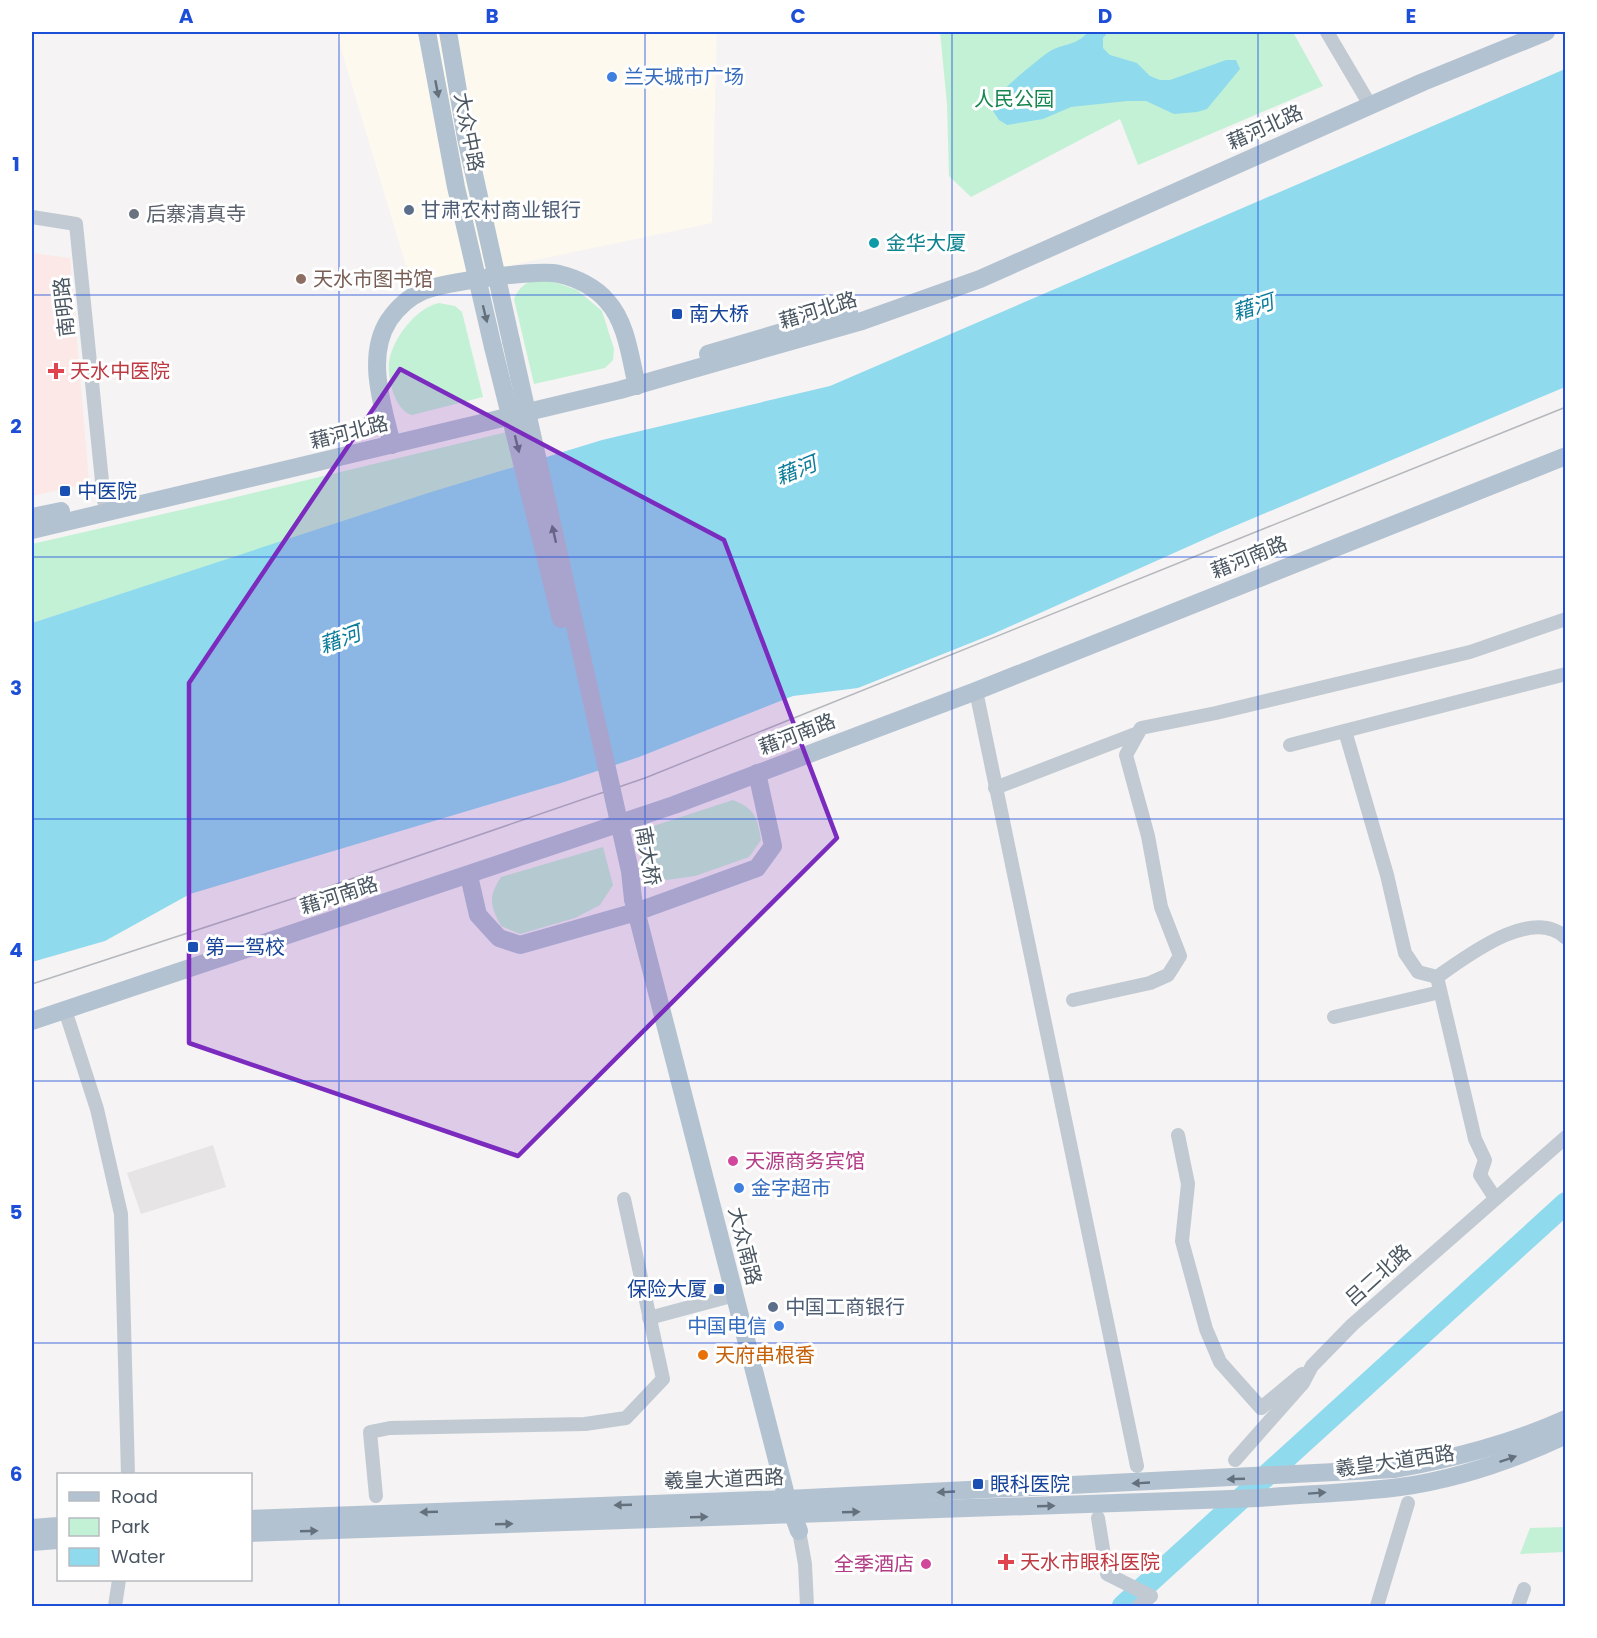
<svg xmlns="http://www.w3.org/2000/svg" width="1597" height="1638" viewBox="0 0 1597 1638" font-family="Poppins,'Noto Sans SC',sans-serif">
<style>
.commercial{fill:#fdf9ef}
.education{fill:#e6e4e5}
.medical{fill:#fce8e6}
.green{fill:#c3f1d5}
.water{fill:#90daee}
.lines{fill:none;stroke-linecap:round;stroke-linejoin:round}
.river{stroke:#90daee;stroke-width:22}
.minor{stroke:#c1cad2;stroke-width:14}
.major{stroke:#b3c2d1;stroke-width:18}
.tram{stroke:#b5b8bd;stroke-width:1.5}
.major-bridge{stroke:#b3c2d1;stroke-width:18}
.oneway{fill:#64717d}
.marked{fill:#7b2cbf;fill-opacity:0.2;stroke:#7b2cbf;stroke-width:4.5;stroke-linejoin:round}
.grid{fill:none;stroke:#1d4ed8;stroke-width:1.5;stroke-opacity:0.55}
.shop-dot{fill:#3f7fe0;stroke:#fff;stroke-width:2}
.service-dot{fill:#5c6f8a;stroke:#fff;stroke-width:2}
.worship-dot{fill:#6b7280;stroke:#fff;stroke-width:2}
.culture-dot{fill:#0f9aa8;stroke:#fff;stroke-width:2}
.education-dot{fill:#8d6e63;stroke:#fff;stroke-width:2}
.transit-dot{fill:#1a4fb4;stroke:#fff;stroke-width:2}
.health-dot{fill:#e0444e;stroke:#fff;stroke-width:2}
.hotel-dot{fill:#d1479c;stroke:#fff;stroke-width:2}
.food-dot{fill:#e8710a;stroke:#fff;stroke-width:2}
.labels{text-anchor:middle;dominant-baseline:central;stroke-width:6;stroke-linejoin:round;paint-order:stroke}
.shop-label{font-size:20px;fill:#366cbe;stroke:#fff;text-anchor:start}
.park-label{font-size:20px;fill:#17864f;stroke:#fff}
.street-label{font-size:20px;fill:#4a5661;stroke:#fff}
.service-label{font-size:20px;fill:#4e5e75;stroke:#fff;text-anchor:start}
.worship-label{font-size:20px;fill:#5b616d;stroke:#fff;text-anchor:start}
.culture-label{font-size:20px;fill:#0d838f;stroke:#fff;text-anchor:start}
.education-label{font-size:20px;fill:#785e54;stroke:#fff;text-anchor:start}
.transit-label{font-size:20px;fill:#164399;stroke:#fff;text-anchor:start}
.health-label{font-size:20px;fill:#be3a42;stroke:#fff;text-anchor:start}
.hotel-label{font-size:20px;fill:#b23c85;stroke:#fff;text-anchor:start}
.food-label{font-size:20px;fill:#c56008;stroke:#fff;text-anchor:start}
.water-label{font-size:21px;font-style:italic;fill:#0c7c9b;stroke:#fff}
.neatline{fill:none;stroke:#1d4ed8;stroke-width:2}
.grid-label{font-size:20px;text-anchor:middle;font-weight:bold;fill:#1d4ed8}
</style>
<rect width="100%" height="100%" fill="#f5f3f3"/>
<path class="commercial" d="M 336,32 L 717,32 L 712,223 L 412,286 Z"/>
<path class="education" d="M 213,1145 L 226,1187 L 141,1214 L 127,1173 Z"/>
<path class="medical" d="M 32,253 L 70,258 L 89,483 L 32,496 Z"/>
<g class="green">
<path d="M 940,32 L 1293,32 L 1323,86 L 1138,165 L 1120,119 L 971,197 L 949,176 L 947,104 Z"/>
<path d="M 546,279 L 577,290 L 602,311 L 614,349 L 613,360 L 605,368 L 534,384 L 514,299 C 521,283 530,280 546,279 Z"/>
<path d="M 439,303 L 455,306 L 462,312 L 483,397 L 412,415 C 395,411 387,378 389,362 C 392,339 416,308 439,303 Z"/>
<path d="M 507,432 L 516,466 L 32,623 L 32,544 L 220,501 Z"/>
<path d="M 733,800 C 755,809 757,817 761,840 L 749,857 L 695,876 L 667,880 L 645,870 L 632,833 Z"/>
<path d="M 603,847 L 613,885 L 600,905 L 575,918 L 520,934 L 501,926 C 490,905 488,897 501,877 Z"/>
<path d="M 1565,1527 L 1565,1552 L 1520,1554 L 1530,1528 Z"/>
</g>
<g class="water">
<path d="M 1088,32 L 1108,32 L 1103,38 L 1103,48 L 1110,55 L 1137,63 L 1150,76 L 1160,80 L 1170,80 L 1226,60 L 1236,60 L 1240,69 L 1207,109 L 1197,112 L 1174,114 L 1146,101 L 1127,101 L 1071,107 L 1043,119 L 1007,125 L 999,120 L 993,111 C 994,107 994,101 996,98 C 999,92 1045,53 1052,50 C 1067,43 1077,45 1088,32 Z"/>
<path d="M 1565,69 L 1565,387 L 1223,531 L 993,634 L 858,688 L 793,696 L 639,757 L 561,783 L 190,894 L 105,941 L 32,962 L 32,623 L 428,493 L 602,440 L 830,386 Z"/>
</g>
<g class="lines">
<path class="river" d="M 1123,1606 L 1566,1203"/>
<g class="minor">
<path d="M 1327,32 L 1370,105"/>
<path d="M 32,217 L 76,224 L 104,501"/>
<path d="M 976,691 L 1137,1466"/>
<path d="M 1345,731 L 1387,875 L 1405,953 L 1418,972 L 1437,977 L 1475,1139 L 1485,1160 L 1480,1175 L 1495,1198"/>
<path d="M 1290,745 L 1566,674"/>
<path d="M 995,788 L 1138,733"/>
<path d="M 1437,977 C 1466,957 1532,905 1566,938"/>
<path d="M 1073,1000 L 1150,983 L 1168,975 L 1180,956 L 1161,907 L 1148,836 L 1126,755 L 1141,728 L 1216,713 L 1470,652 L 1566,619"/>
<path d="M 65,1010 L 97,1109 L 121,1214 L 128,1474"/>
<path d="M 1334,1017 L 1440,992"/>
<path d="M 1178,1135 L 1188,1184 L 1182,1241 L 1206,1329 L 1220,1362 L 1261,1408 L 1302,1374"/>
<path d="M 649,1318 L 735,1295"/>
<path d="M 1235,1460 L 1303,1383 L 1312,1366 L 1352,1325 L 1566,1137"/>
<path d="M 376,1496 L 370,1432 L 390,1428 L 585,1424 L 626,1418 L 663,1379 L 624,1199"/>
<path d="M 1098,1518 L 1107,1574 L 1151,1596 L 1139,1606"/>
<path d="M 799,1531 L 805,1564 L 807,1606"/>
<path d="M 115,1606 L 119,1580"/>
<path d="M 1377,1606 L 1408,1503"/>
<path d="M 1518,1606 L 1524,1589"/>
</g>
<g class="major">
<path d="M 427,32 L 456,187 L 493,347"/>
<path d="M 448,32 L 466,138 L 511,341"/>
<path d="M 708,354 L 849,312"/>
<path d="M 392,445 C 383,406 365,357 389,320 C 398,307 409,297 423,291 C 444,282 538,269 559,274 C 576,278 595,287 607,301 C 627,323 630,357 637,386"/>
<path d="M 32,517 L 61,511"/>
<path d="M 32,530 L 620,390 L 862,321 L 980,279 L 1423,82 L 1546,32"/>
<path d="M 469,876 L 478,915 L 499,938 L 520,945 L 636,912 L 757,868 L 773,846 L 757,773"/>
<path d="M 633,899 L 787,1499 L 799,1531"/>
<path d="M 32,1021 L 674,805 L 976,691 L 1566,456"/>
<path d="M 250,1519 L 787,1499 L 1395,1469 C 1455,1458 1510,1444 1566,1419"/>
<path d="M 32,1528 L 58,1526"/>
<path d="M 250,1533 L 1259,1498 C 1306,1494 1354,1493 1400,1487 C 1458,1479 1513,1460 1566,1435"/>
<path d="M 32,1542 L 58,1540"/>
</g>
<path class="tram" d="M 32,984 L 316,891 L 645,778 L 1566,407"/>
<g class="major-bridge">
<path d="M 511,341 L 630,871 L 633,899"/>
<path d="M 493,347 L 561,619"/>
</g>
</g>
<defs><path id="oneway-solid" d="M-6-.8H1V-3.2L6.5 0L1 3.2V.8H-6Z" transform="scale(1.5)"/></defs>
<g class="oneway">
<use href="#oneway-solid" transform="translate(437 89) rotate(79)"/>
<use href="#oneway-solid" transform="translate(485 314) rotate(76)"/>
<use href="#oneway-solid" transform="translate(517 444) rotate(76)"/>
<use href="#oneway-solid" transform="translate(554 534) rotate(-103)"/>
<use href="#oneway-solid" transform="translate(1508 1459) rotate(-19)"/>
<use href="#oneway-solid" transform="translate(1236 1479) rotate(178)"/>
<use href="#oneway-solid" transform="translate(1141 1483) rotate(177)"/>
<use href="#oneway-solid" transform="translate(946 1492) rotate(177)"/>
<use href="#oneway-solid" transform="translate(1317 1493) rotate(-4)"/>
<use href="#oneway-solid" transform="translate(623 1505) rotate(178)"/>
<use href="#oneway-solid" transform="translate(1046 1506) rotate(-2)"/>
<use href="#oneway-solid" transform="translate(429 1512) rotate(178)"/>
<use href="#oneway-solid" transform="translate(851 1512) rotate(-2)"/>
<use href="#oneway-solid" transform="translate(699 1517) rotate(-2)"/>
<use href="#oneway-solid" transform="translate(504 1524) rotate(-2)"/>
<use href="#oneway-solid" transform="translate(309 1531) rotate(-2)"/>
</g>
<path class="marked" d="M 400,369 L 724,540 L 837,838 L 518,1156 L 189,1043 L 189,683 Z"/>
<path class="grid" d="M 339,32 L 339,1606M 645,32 L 645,1606M 952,32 L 952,1606M 1258,32 L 1258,1606M 32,295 L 1566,295M 32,557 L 1566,557M 32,819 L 1566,819M 32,1081 L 1566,1081M 32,1343 L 1566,1343"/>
<g class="shop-dot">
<circle cx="612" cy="77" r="6"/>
<circle cx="739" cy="1188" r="6"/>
<circle cx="779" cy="1326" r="6"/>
</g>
<g class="service-dot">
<circle cx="409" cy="210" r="6"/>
<circle cx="773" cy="1307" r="6"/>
</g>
<circle class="worship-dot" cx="134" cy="214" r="6"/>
<circle class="culture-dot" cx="874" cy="243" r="6"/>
<circle class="education-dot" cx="301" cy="279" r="6"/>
<g class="transit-dot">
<rect x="671" y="308" width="12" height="12" rx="3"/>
<rect x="59" y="485" width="12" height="12" rx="3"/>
<rect x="187" y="941" width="12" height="12" rx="3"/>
<rect x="713" y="1283" width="12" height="12" rx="3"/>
<rect x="972" y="1478" width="12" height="12" rx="3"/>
</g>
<g class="health-dot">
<path d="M53 362h6v6h6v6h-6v6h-6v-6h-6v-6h6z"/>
<path d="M1003 1553h6v6h6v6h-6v6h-6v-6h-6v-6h6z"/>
</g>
<g class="hotel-dot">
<circle cx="733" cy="1161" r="6"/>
<circle cx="926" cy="1564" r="6"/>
</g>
<circle class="food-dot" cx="703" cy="1355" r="6"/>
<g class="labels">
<g class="shop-label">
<text x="624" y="77">兰天城市广场</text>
<text x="751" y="1188">金字超市</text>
<text x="767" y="1326" text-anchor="end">中国电信</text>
</g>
<g class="park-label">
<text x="1014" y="99">人民公园</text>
</g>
<g class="street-label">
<text transform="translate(1265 127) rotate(-24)">藉河北路</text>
<text transform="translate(469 132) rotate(79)">大众中路</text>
<text transform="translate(64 307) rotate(-96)">南明路</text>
<text transform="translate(818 310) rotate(-17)">藉河北路</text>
<text transform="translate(349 432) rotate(-14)">藉河北路</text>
<text transform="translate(1249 557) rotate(-22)">藉河南路</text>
<text transform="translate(797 734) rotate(-21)">藉河南路</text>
<text transform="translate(648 856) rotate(80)">南大桥</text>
<text transform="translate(339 895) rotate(-18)">藉河南路</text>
<text transform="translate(745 1246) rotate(76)">大众南路</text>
<text transform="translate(1378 1275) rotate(-42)">吕二北路</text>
<text transform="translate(1395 1461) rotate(-8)">羲皇大道西路</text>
<text transform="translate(724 1479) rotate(-2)">羲皇大道西路</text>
</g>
<g class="service-label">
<text x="421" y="210">甘肃农村商业银行</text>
<text x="785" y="1307">中国工商银行</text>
</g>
<g class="worship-label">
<text x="146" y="214">后寨清真寺</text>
</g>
<g class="culture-label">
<text x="886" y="243">金华大厦</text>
</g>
<g class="education-label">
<text x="313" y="279">天水市图书馆</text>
</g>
<g class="transit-label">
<text x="689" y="314">南大桥</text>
<text x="77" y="491">中医院</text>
<text x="205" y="947">第一驾校</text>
<text x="707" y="1289" text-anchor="end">保险大厦</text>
<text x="990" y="1484">眼科医院</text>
</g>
<g class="health-label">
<text x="70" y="371">天水中医院</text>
<text x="1020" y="1562">天水市眼科医院</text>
</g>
<g class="hotel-label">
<text x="745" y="1161">天源商务宾馆</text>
<text x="914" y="1564" text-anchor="end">全季酒店</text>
</g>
<g class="food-label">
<text x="715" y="1355">天府串根香</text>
</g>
<g class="water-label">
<text transform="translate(1253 307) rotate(-18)">藉河</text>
<text transform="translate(796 470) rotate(-22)">藉河</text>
<text transform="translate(340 639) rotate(-20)">藉河</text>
</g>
</g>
<rect width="1597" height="1638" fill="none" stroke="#ffffff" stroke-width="66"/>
<rect x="57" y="1473" width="195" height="108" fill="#ffffff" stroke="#b7bbc0" stroke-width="1.5"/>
<rect x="69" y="1492" width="30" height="9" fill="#b3c2d1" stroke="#b7bbc0" stroke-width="1.5"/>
<text x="111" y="1503" font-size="18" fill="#4a5661">Road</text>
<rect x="69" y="1518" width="30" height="18" fill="#c3f1d5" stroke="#b7bbc0" stroke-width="1.5"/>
<text x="111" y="1533" font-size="18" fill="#4a5661">Park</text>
<rect x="69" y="1548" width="30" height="18" fill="#90daee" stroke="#b7bbc0" stroke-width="1.5"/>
<text x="111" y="1563" font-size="18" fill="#4a5661">Water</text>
<rect x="33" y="33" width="1531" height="1572" class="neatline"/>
<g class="grid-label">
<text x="186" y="23">A</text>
<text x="492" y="23">B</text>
<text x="798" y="23">C</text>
<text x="1105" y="23">D</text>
<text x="1411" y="23">E</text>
<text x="16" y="171">1</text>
<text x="16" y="433">2</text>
<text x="16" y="695">3</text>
<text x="16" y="957">4</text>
<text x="16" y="1219">5</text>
<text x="16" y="1481">6</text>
</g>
</svg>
